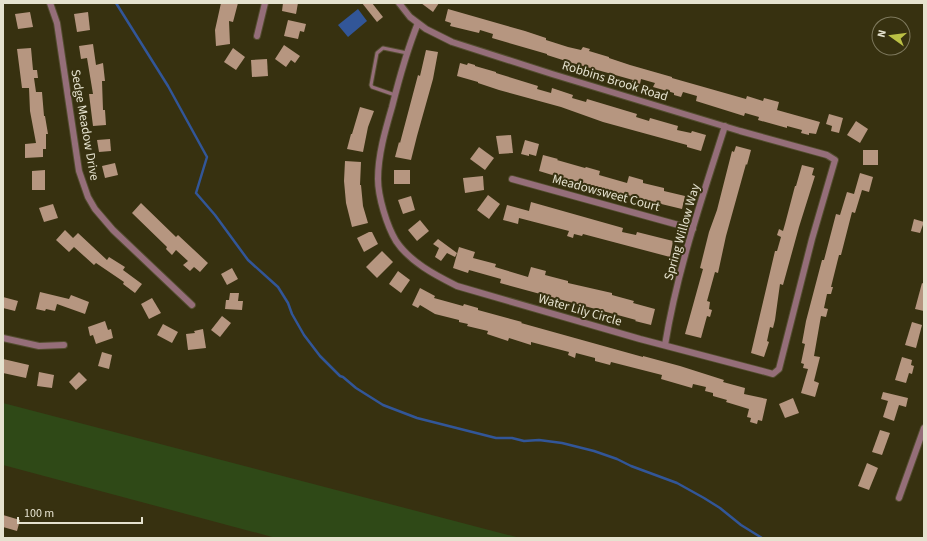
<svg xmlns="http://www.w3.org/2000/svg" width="927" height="541" viewBox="0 0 927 541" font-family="'Source Sans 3',sans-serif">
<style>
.green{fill:#2f4917}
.water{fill:#325698}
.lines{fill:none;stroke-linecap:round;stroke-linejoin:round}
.stream{stroke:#325698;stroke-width:2.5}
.building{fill:#b69680}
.service-casing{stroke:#534d2f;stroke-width:5}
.minor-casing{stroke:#534d2f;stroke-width:8}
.service{stroke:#956e79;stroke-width:3}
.minor{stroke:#956e79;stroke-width:6}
.labels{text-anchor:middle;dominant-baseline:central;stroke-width:4;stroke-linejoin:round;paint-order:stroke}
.street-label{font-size:13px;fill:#e5e2cf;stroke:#373110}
</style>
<rect width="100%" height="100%" fill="#373110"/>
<path class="green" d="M 3,403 L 26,409 L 520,538 L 276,538 L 3,465 Z"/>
<path class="water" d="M 358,9 L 367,21 L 348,37 L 338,25 Z"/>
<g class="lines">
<path class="stream" d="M 116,3 L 168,86 L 207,157 L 196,193 L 215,215 L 248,260 L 278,287 L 288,303 L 292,314 L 304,335 L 320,356 L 340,376 L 343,377 L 356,388 L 383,405 L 417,418 L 496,438 L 512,438 L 524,441 L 539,440 L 562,443 L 594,451 L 617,459 L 631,466 L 677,483 L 704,498 L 720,508 L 741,525 L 762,538"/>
</g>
<g class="building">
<path d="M 221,3 L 238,3 L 233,22 L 229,21 L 230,44 L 216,46 L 215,30 Z"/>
<path d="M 283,3 L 298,3 L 296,14 L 282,11 Z"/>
<path d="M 362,3 L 372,3 L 383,17 L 377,22 Z"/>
<path d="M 421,3 L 439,3 L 433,12 Z"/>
<path d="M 448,9 L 525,31 L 546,38 L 546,40 L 568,47 L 581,50 L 583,47 L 590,49 L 589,51 L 609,57 L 609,58 L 630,65 L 672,77 L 672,78 L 746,99 L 747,96 L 763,101 L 764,98 L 779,102 L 777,110 L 820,122 L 816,134 L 809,133 L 809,135 L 801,133 L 802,130 L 787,126 L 787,128 L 758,120 L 759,117 L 745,113 L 744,116 L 696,101 L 697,96 L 683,92 L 681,97 L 674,95 L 674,93 L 653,87 L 655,83 L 641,79 L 640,84 L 632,82 L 633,80 L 569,62 L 547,55 L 547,54 L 492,38 L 493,34 L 480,30 L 479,33 L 450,26 L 451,23 L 445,21 Z"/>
<path d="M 30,12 L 33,27 L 18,29 L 15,14 Z"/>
<path d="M 88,12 L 90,30 L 77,32 L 74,14 Z"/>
<path d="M 288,20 L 306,24 L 304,32 L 300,31 L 298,39 L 284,36 Z"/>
<path d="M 93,44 L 96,65 L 103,63 L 105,81 L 102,81 L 103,110 L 105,110 L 106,125 L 93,126 L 89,94 L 93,94 L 87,58 L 81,59 L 79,46 Z"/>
<path d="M 284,45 L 300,56 L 295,63 L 291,60 L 286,67 L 275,59 Z"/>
<path d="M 31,48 L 33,70 L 37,70 L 38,78 L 34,78 L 36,92 L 42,92 L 44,116 L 45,116 L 48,134 L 46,134 L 46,149 L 43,149 L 43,157 L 25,158 L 25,144 L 36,143 L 30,111 L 29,88 L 22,88 L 17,49 Z"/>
<path d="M 233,48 L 245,57 L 236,70 L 224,62 Z"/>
<path d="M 426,50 L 438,52 L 433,79 L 417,136 L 411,160 L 395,157 L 399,142 L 400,143 L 418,75 L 420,76 Z"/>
<path d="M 267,59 L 268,76 L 252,77 L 251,60 Z"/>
<path d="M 460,63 L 467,65 L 468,63 L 475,65 L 475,66 L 496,72 L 496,73 L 538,86 L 537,89 L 551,93 L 552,88 L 573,95 L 572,98 L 586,102 L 587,99 L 637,114 L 636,117 L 649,121 L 650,118 L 678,126 L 677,130 L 691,133 L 692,131 L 706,135 L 701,151 L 687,147 L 687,145 L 603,122 L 561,107 L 499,90 L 478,83 L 478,82 L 457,76 Z"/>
<path d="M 360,107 L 374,111 L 368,127 L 363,152 L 347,149 L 351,134 L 352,134 Z"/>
<path d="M 829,114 L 843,118 L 839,133 L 831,131 L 832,126 L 826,124 Z"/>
<path d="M 856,121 L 868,129 L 860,143 L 847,135 Z"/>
<path d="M 511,135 L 513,153 L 499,154 L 496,136 Z"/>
<path d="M 110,139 L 111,151 L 99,152 L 97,140 Z"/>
<path d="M 525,140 L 539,144 L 536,156 L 529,154 L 529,156 L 521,154 Z"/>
<path d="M 736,146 L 751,150 L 747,165 L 746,164 L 726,236 L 718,273 L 715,272 L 707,301 L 710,302 L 709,309 L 712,310 L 710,317 L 707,316 L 701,338 L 685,334 L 703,269 L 700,268 L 709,232 L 717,210 L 732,151 L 734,152 Z"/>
<path d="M 479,147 L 494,158 L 485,170 L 470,159 Z"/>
<rect x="863" y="150" width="15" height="15"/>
<path d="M 543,155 L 558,159 L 557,160 L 585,168 L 586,167 L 600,171 L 599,175 L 627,183 L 629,176 L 643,180 L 643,183 L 664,188 L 664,191 L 685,196 L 682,209 L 595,188 L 539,171 Z"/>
<path d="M 345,161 L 361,162 L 360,185 L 361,185 L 363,206 L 368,223 L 352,227 L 346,203 L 344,181 Z"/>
<path d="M 115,163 L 118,175 L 105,178 L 102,166 Z"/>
<path d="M 802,165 L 814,168 L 812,175 L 815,176 L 799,227 L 783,285 L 780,284 L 775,320 L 773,328 L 770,327 L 767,341 L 769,342 L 764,357 L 751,353 L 775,251 L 777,251 L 781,237 L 777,235 L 779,229 L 783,231 L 785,224 L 795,186 L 796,186 Z"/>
<path d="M 45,170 L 45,190 L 32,190 L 32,171 Z"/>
<rect x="394" y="170" width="16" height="14"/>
<path d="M 860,173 L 873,177 L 869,192 L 862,190 L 855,213 L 852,212 L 841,255 L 839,255 L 831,287 L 833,287 L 831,294 L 827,294 L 824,308 L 828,309 L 826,317 L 821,316 L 814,356 L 820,357 L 814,381 L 819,383 L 815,397 L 801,393 L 808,369 L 803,368 L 804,364 L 801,363 L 805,344 L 802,343 L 806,321 L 822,260 L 824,260 L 836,214 L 840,215 L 847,192 L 854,194 Z"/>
<path d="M 483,176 L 484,190 L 465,193 L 463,178 Z"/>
<path d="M 488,195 L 500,204 L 489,219 L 477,210 Z"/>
<path d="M 411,196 L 415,210 L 403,214 L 398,200 Z"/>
<path d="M 531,202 L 623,228 L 622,232 L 636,235 L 637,232 L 673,241 L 670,257 L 583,234 L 582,236 L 574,234 L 573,238 L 567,236 L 569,231 L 519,218 L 518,224 L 503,220 L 507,205 L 529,211 Z"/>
<path d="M 141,203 L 176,237 L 178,235 L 208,263 L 200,272 L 194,267 L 190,271 L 183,265 L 188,261 L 176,250 L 172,255 L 166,249 L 167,247 L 132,213 Z"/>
<path d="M 53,204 L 58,218 L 44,222 L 39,208 Z"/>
<path d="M 914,219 L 924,222 L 920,233 L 911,231 Z"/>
<path d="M 420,220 L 429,231 L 417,241 L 408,230 Z"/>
<path d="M 65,230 L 73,238 L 78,233 L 107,260 L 109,257 L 125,267 L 123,270 L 142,284 L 135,293 L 123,284 L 124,282 L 96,263 L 94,265 L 74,247 L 69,252 L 56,240 Z"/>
<path d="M 369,232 L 372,232 L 378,244 L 364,252 L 357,238 Z"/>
<path d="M 438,239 L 457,253 L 455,257 L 447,253 L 441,261 L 435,257 L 439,248 L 433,244 Z"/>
<path d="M 459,247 L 475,252 L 473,258 L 496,264 L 495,267 L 528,277 L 531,267 L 546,271 L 545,275 L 568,281 L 568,283 L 612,293 L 612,295 L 634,301 L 633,303 L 655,309 L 651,325 L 635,321 L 636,320 L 500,283 L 501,279 L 469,270 L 468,273 L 453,268 Z"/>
<path d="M 382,251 L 393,262 L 377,278 L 366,267 Z"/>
<path d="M 232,268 L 238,279 L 227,285 L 221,274 Z"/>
<path d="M 398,271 L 410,280 L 401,293 L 389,284 Z"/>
<path d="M 922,283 L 924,284 L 924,311 L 915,309 Z"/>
<path d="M 420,288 L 435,296 L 434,298 L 463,306 L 464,304 L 478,308 L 478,310 L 522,322 L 521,323 L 643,357 L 643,356 L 680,366 L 724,380 L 723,382 L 745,388 L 744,394 L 767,399 L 762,421 L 758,420 L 757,424 L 750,422 L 751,418 L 747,417 L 749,409 L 726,402 L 727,400 L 713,396 L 713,393 L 705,391 L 706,387 L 693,384 L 692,388 L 661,379 L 662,375 L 611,362 L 610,365 L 595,361 L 595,358 L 576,353 L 575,358 L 568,355 L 569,352 L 531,342 L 531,345 L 509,338 L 508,341 L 487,334 L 488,331 L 467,326 L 468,324 L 459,322 L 459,320 L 435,314 L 420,305 L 418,308 L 412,305 Z"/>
<path d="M 40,292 L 69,299 L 71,295 L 89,302 L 85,314 L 57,304 L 55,311 L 46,309 L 45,311 L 36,309 Z"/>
<path d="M 230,293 L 239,293 L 238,301 L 243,301 L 242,310 L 225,309 L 226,300 L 229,300 Z"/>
<path d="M 3,297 L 18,301 L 15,311 L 3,308 Z"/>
<path d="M 152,298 L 161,313 L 149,319 L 141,304 Z"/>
<path d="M 222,316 L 231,323 L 220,337 L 211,330 Z"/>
<path d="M 105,321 L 108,330 L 111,329 L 113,338 L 96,344 L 93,335 L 90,336 L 88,327 Z"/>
<path d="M 912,322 L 922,325 L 916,348 L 905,345 Z"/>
<path d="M 163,324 L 178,332 L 172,343 L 157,335 Z"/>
<path d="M 203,329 L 206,348 L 188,350 L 186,334 L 195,333 L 194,331 Z"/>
<path d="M 102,352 L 112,355 L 109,369 L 98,366 Z"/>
<path d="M 902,357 L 912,360 L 911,365 L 914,366 L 912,374 L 909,373 L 906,383 L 895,380 Z"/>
<path d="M 3,359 L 29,365 L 26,378 L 3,373 Z"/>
<path d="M 39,372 L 54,375 L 52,388 L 37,386 Z"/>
<path d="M 79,372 L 87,380 L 76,390 L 69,382 Z"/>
<path d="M 883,392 L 908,398 L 906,407 L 899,405 L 894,421 L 883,417 L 888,401 L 881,399 Z"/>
<path d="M 793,398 L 799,413 L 785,418 L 779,404 Z"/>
<path d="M 880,430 L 890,433 L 882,455 L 872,452 Z"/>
<path d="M 867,463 L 878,468 L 869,490 L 858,486 Z"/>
<path d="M 3,515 L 20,520 L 17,531 L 3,527 Z"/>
</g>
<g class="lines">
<defs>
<path id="service" d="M 395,95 L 372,87 L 371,85 L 377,53 L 383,48 L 407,53"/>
<g id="minor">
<path d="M 50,3 L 57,23 L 79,171 L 88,197 L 95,209 L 113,230 L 192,305"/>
<path d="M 399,3 L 410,17 L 426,29 L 452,42 L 552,74 L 740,131 L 827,155 L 835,160 L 812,239 L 779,369 L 773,374 L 762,371 L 640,339 L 457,286 C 435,275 410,262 396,241 C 387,226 378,197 378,179 C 378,155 385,131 392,107 C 399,79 407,50 418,23"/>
<path d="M 257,36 L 265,3"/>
<path d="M 512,179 L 693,229"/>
<path d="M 3,338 L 39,346 L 64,345"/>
<path d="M 665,345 C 677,271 702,198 725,126"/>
<path d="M 899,498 L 924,428"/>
</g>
</defs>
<use href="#service" class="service-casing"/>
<use href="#minor" class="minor-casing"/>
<use href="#service" class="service"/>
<use href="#minor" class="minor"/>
</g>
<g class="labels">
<g class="street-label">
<text transform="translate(615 81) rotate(17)">Robbins Brook Road</text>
<text transform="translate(85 125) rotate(80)">Sedge Meadow Drive</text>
<text transform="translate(606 193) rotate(15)">Meadowsweet Court</text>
<text transform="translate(682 232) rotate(-74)">Spring Willow Way</text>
<text transform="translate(580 310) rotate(16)">Water Lily Circle</text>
</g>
</g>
<rect width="927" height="541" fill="none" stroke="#e5e2cf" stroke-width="8"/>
<g transform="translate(891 36) rotate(284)"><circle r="19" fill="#373110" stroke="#7d785c"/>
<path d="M0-3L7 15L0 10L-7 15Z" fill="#bbc045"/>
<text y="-6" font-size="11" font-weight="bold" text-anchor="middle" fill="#e5e2cf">N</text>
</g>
<path d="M18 517v6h124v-6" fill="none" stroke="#e5e2cf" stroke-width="2"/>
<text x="24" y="517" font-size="12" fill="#e5e2cf" stroke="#373110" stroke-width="3" paint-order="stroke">100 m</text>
</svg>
